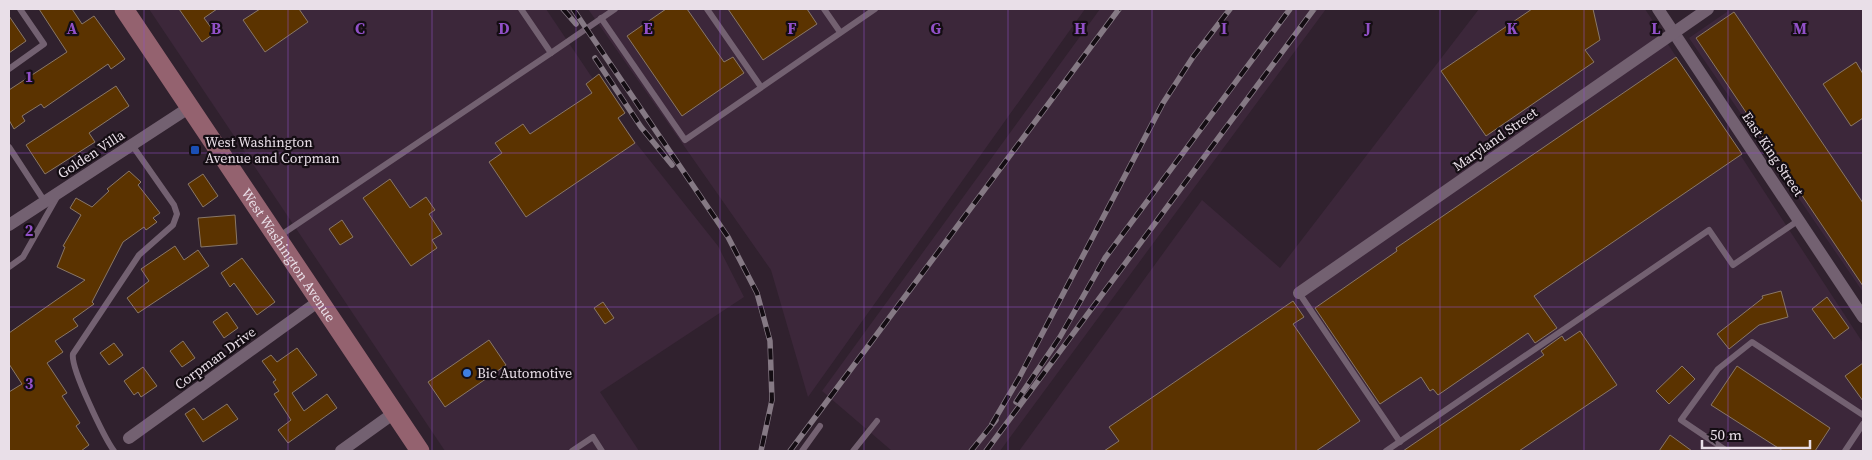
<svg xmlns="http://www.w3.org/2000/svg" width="1872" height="460" viewBox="0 0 1872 460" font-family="'Source Serif 4',serif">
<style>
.built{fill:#3c273a}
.building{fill:#5b3300;stroke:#897767}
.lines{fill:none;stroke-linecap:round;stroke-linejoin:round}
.service{stroke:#736171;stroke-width:6}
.minor{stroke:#736171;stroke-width:12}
.secondary{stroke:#94626f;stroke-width:19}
.rail-casing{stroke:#857984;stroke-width:5.5}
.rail{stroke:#140d13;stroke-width:4;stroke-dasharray:11;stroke-linecap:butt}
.grid{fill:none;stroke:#9150c7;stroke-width:1;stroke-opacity:0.55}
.transit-dot{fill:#1a4fb4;stroke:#140d13;stroke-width:2}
.shop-dot{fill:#3f7fe0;stroke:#140d13;stroke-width:2}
.labels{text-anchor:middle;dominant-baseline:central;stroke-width:4.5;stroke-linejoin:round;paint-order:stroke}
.street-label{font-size:14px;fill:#e9dfe8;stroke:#140d13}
.poi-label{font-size:14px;fill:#e9dfe8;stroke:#140d13;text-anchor:start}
.grid-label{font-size:16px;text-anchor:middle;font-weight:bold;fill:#9150c7;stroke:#140d13;stroke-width:4.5;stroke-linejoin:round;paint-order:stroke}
</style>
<rect width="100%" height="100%" fill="#30212e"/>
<g class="built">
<path d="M 149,9 L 546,9 L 636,143 L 718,246 L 744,297 L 600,392 L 639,451 L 445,451 Z"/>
<path d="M 588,9 L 1085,9 L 808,397 L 771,270 Z"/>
<path d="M 1100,9 L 1326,9 L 1000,451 L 892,451 L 822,391 Z"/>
<path d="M 1479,9 L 1645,9 L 1863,343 L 1863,451 L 1019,451 L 1202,200 L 1280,268 Z"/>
<path d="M 1731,9 L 1863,9 L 1863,292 L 1689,38 Z"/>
</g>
<g class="building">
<path d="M 39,9 L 72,9 L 82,24 L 94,16 L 125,59 L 111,69 L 108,64 L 44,108 L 41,104 L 22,116 L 25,121 L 14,129 L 9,120 L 9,90 L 67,52 Z"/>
<path d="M 179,9 L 217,9 L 204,18 L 215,33 L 202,42 Z"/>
<path d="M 260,9 L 299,9 L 308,22 L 265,52 L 243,20 Z"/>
<path d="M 666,9 L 687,9 L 724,62 L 733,57 L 744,73 L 682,116 L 627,36 Z"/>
<path d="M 728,9 L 807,9 L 817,24 L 763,60 Z"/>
<path d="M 1532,9 L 1593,9 L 1600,40 L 1585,50 L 1594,62 L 1486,136 L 1441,71 Z"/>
<path d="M 1734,12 L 1863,203 L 1863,286 L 1696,38 Z"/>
<path d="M 9,16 L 26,41 L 9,53 Z"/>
<path d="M 1676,57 L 1742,154 L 1534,296 L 1557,328 L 1535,343 L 1528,333 L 1438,395 L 1433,389 L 1430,391 L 1421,377 L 1380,404 L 1315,308 L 1397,251 L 1396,248 Z"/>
<path d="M 1856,62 L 1863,74 L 1863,118 L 1851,126 L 1823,84 Z"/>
<path d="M 599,74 L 625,113 L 618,118 L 635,143 L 526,217 L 489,162 L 502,153 L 495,143 L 523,124 L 530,134 L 592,93 L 586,84 Z"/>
<path d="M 116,86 L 129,106 L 89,133 L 95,142 L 45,174 L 26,145 Z"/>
<path d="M 129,171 L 141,182 L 138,185 L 160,213 L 153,218 L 157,222 L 146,230 L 144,227 L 123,242 L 92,302 L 94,304 L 73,319 L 78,326 L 55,341 L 63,352 L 47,363 L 67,393 L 62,396 L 80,423 L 76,426 L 89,445 L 81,451 L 9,451 L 9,392 L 22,384 L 9,364 L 9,333 L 85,280 L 57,267 L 65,247 L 63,246 L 81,215 L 70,208 L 76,198 L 92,207 L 109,191 L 107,189 Z"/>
<path d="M 203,174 L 218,196 L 203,207 L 188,184 Z"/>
<path d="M 390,179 L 410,208 L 426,197 L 435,210 L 429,214 L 442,234 L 432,240 L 437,248 L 411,266 L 363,198 Z"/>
<path d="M 235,215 L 237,244 L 201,247 L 198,218 Z"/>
<path d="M 342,220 L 353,237 L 340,245 L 329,229 Z"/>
<path d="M 175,246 L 184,260 L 198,250 L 209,266 L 138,313 L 127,298 L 149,281 L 141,269 Z"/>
<path d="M 242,258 L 275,302 L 257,315 L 234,283 L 230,287 L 221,273 Z"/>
<path d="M 1781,291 L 1788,317 L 1759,325 L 1729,349 L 1717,334 L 1763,298 L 1762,296 Z"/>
<path d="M 1827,297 L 1849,328 L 1834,339 L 1812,309 Z"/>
<path d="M 1293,301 L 1304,317 L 1293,324 L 1360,421 L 1316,451 L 1104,451 L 1119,441 L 1109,427 Z"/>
<path d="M 603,302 L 614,318 L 605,324 L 594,308 Z"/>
<path d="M 227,312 L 238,328 L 224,338 L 213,322 Z"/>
<path d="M 1580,331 L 1617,385 L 1519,451 L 1403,451 L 1544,355 L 1541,351 L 1562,336 L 1565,341 Z"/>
<path d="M 489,340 L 506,365 L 445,407 L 428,382 Z"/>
<path d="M 183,341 L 195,358 L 182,367 L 170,351 Z"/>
<path d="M 114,343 L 123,355 L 109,365 L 100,353 Z"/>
<path d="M 297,348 L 317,375 L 292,393 L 304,411 L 327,394 L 337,408 L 288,443 L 278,430 L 291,420 L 274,394 L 279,391 L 273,382 L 276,380 L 262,361 L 271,355 L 277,362 Z"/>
<path d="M 1863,363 L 1863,401 L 1845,376 Z"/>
<path d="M 1682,366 L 1695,379 L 1669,404 L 1656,391 Z"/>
<path d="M 1737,366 L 1830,428 L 1815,451 L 1783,451 L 1711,405 Z"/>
<path d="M 143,367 L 157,386 L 141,397 L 138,392 L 134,395 L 124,381 Z"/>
<path d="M 227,404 L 238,419 L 203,442 L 185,414 L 194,408 L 203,420 Z"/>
<path d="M 1670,435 L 1692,451 L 1659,451 Z"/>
</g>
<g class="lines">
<g class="service">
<path d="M 707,9 L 761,87"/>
<path d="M 824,9 L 840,32"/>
<path d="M 601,18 L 685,140 L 875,9"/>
<path d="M 551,53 L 615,9"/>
<path d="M 9,69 L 44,44 L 20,9"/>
<path d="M 9,147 L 45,202"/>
<path d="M 278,237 L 551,53 L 521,9"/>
<path d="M 9,267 L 23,257 L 57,197"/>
<path d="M 1299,293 L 1400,442"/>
<path d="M 114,451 C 104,437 70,367 73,354 L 139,255 L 173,225 L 177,214 L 174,205 L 132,145"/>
<path d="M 572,451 L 593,437 L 602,451"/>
<path d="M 802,451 L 820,426"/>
<path d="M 853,451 L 877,421"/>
<path d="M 1386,451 L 1709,230 L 1733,265 L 1799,220"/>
<path d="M 1727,451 L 1681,420 L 1718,369 L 1752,342 L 1863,415"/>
<path d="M 1845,451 L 1863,424"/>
</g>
<g class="minor">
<path d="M 1658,9 L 1863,317"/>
<path d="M 9,225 L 190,107"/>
<path d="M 1299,293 L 1708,9"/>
<path d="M 129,438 L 319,301"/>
<path d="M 341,451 L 394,413"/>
</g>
<path class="secondary" id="s1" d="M 124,9 L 420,451"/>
<defs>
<g id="rail">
<path d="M 563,9 L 576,24"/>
<path d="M 573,9 L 728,237 L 757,293 L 770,341 L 772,400 L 761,451"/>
<path d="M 595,58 L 641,127 L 672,165"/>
<path d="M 1016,402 L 1060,337 L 1105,258 L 1290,9"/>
<path d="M 992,424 L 1019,378 L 1163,103 L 1193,57 L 1230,9"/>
<path d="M 790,451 L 1119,9"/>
<path d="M 971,451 L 996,420"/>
<path d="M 986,451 L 1314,9"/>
</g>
</defs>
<use href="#rail" class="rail-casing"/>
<use href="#rail" class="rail"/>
</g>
<path class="grid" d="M 144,9 L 144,451M 288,9 L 288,451M 432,9 L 432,451M 576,9 L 576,451M 720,9 L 720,451M 864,9 L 864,451M 1008,9 L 1008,451M 1152,9 L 1152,451M 1296,9 L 1296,451M 1440,9 L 1440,451M 1584,9 L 1584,451M 1728,9 L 1728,451M 9,153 L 1863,153M 9,307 L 1863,307"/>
<rect class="transit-dot" x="190" y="145" width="10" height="10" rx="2.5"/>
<circle class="shop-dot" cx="467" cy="373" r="5"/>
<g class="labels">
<g class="street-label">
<text transform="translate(1495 139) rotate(-35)">Maryland Street</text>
<text transform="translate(91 154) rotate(-33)">Golden Villa</text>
<text transform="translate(1773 154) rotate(56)">East King Street</text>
<text stroke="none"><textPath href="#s1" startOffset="296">West Washington Avenue</textPath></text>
<text transform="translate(215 358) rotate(-36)">Corpman Drive</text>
</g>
<g class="poi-label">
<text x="205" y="142">West Washington<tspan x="205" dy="16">Avenue and Corpman</tspan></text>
<text x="477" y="373">Bic Automotive</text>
</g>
</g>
<g class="grid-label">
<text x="72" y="34">A</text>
<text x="216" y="34">B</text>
<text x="360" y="34">C</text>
<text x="504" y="34">D</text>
<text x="648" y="34">E</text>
<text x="792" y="34">F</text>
<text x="936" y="34">G</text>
<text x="1080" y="34">H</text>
<text x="1224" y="34">I</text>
<text x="1368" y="34">J</text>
<text x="1512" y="34">K</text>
<text x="1656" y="34">L</text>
<text x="1800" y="34">M</text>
<text x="29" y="82">1</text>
<text x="29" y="236">2</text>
<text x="29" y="389">3</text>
</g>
<rect width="1872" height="460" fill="none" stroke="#e9dfe8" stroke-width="20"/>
<path d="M1702 440v8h108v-8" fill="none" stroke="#e9dfe8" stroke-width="2.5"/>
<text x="1710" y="440" font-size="15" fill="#e9dfe8" stroke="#140d13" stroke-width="4" paint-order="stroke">50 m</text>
</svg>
